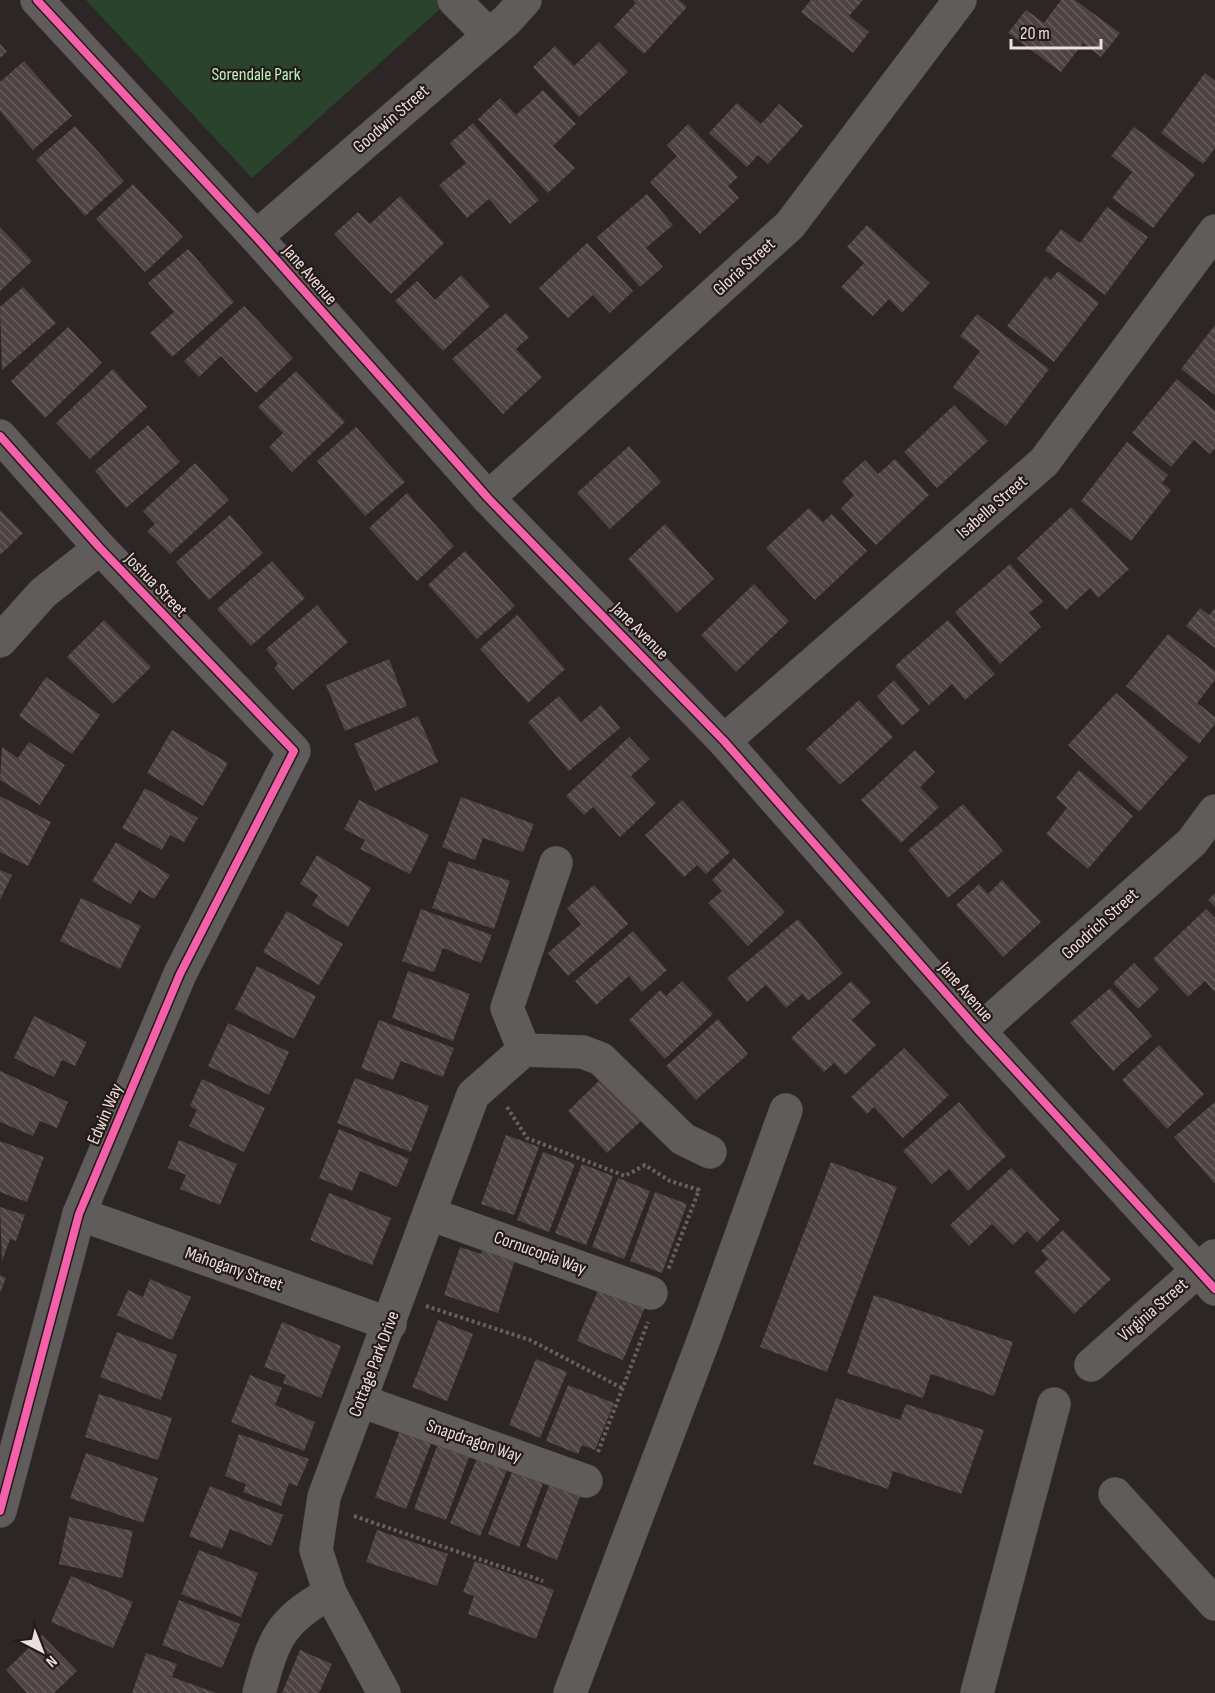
<svg xmlns="http://www.w3.org/2000/svg" width="1215" height="1693" viewBox="0 0 1215 1693" font-family="'Sofia Sans Condensed',sans-serif">
<style>
.green{fill:#29432c}
.building{fill:url(#building-back-hatch)}
.lines{fill:none;stroke-linecap:round;stroke-linejoin:round}
.minor-casing{stroke:#484141;stroke-width:34}
.path{stroke:#666060;stroke-width:4;stroke-dasharray:3 3;stroke-linecap:butt}
.minor{stroke:#615c5c;stroke-width:33}
.cycleway-casing{stroke:#261918;stroke-width:11}
.cycleway{stroke:#f560ab;stroke-width:8}
.labels{text-anchor:middle;dominant-baseline:central;stroke-width:4.5;stroke-linejoin:round;paint-order:stroke}
.park-label{font-size:18px;fill:#b6f3bf;stroke:#261918}
.street-label{font-size:18px;fill:#eae0e0;stroke:#261918}
</style>
<defs>
<pattern id="building-back-hatch" width="6" height="6" patternUnits="userSpaceOnUse" patternTransform="scale(1.5)"><rect width="6" height="6" fill="#4e4343"/><path d="M-1 5l2 2M0 0l6 6M5-1l2 2" fill="none" stroke="#685e5e"/></pattern>
</defs>
<rect width="100%" height="100%" fill="#2c2626"/>
<path class="green" d="M 86,0 L 450,0 L 252,178 Z"/>
<g class="building">
<path d="M 633,0 L 679,0 L 687,7 L 644,54 L 614,27 L 636,3 Z"/>
<path d="M 811,0 L 863,0 L 849,16 L 869,32 L 853,53 L 801,12 Z"/>
<path d="M 1061,0 L 1075,0 L 1120,33 L 1101,57 L 1083,43 L 1061,72 L 1008,33 L 1026,10 L 1044,23 Z"/>
<path d="M 599,42 L 628,72 L 579,117 L 533,67 L 555,46 L 574,66 Z"/>
<path d="M 0,44 L 7,52 L 0,58 Z"/>
<path d="M 24,61 L 72,116 L 33,150 L 0,111 L 0,82 Z"/>
<path d="M 1205,73 L 1215,81 L 1215,148 L 1203,164 L 1161,133 Z"/>
<path d="M 543,90 L 576,124 L 553,146 L 575,168 L 548,193 L 478,119 L 500,98 L 516,115 Z"/>
<path d="M 737,103 L 761,124 L 779,104 L 803,126 L 768,164 L 758,155 L 747,167 L 709,133 Z"/>
<path d="M 473,123 L 539,200 L 510,224 L 489,199 L 467,218 L 439,185 L 466,163 L 450,143 Z"/>
<path d="M 688,124 L 738,177 L 728,186 L 739,198 L 700,234 L 650,182 L 677,156 L 667,145 Z"/>
<path d="M 75,126 L 124,181 L 85,216 L 36,160 Z"/>
<path d="M 1134,127 L 1195,174 L 1153,228 L 1112,198 L 1132,172 L 1111,156 Z"/>
<path d="M 133,184 L 183,237 L 145,272 L 96,219 Z"/>
<path d="M 647,194 L 673,225 L 646,248 L 663,267 L 640,287 L 597,237 Z"/>
<path d="M 400,196 L 444,243 L 391,294 L 334,234 L 358,212 L 370,224 Z"/>
<path d="M 1107,207 L 1148,237 L 1105,295 L 1045,250 L 1061,229 L 1080,243 Z"/>
<path d="M 867,225 L 930,283 L 902,313 L 889,299 L 873,316 L 841,287 L 864,263 L 847,247 Z"/>
<path d="M 0,227 L 32,261 L 0,291 Z"/>
<path d="M 587,243 L 633,291 L 610,313 L 593,295 L 568,318 L 539,288 Z"/>
<path d="M 188,249 L 234,302 L 172,357 L 150,333 L 174,312 L 148,283 Z"/>
<path d="M 1058,271 L 1099,303 L 1054,362 L 1007,326 L 1046,276 L 1051,280 Z"/>
<path d="M 461,275 L 490,306 L 443,351 L 395,301 L 417,281 L 435,300 Z"/>
<path d="M 23,287 L 56,323 L 2,370 L 0,307 Z"/>
<path d="M 244,306 L 293,358 L 256,393 L 221,356 L 199,377 L 184,361 Z"/>
<path d="M 506,313 L 529,337 L 516,349 L 542,377 L 503,414 L 452,359 Z"/>
<path d="M 977,314 L 1049,369 L 1006,426 L 953,387 L 980,351 L 960,336 Z"/>
<path d="M 1215,325 L 1215,395 L 1181,369 Z"/>
<path d="M 68,327 L 102,363 L 45,418 L 11,381 Z"/>
<path d="M 113,369 L 147,407 L 90,459 L 56,423 Z"/>
<path d="M 296,371 L 345,422 L 292,472 L 269,447 L 283,433 L 258,407 Z"/>
<path d="M 1177,379 L 1215,411 L 1215,448 L 1210,454 L 1194,440 L 1171,467 L 1132,433 Z"/>
<path d="M 954,405 L 988,441 L 937,488 L 904,452 Z"/>
<path d="M 148,425 L 180,462 L 126,508 L 95,471 Z"/>
<path d="M 356,427 L 405,482 L 365,516 L 317,461 Z"/>
<path d="M 1127,442 L 1168,475 L 1162,483 L 1171,490 L 1131,541 L 1081,501 Z"/>
<path d="M 629,446 L 661,482 L 610,529 L 577,493 Z"/>
<path d="M 895,459 L 929,495 L 876,545 L 841,508 L 854,495 L 842,481 L 865,460 L 878,474 Z"/>
<path d="M 195,463 L 229,500 L 170,554 L 147,531 L 155,524 L 143,511 Z"/>
<path d="M 407,493 L 454,546 L 417,581 L 369,528 Z"/>
<path d="M 1071,507 L 1129,569 L 1098,598 L 1090,588 L 1066,610 L 1017,558 Z"/>
<path d="M 809,508 L 823,522 L 832,514 L 867,551 L 815,600 L 766,548 Z"/>
<path d="M 0,510 L 23,533 L 0,555 Z"/>
<path d="M 230,515 L 263,553 L 209,600 L 176,562 Z"/>
<path d="M 665,524 L 714,579 L 677,613 L 628,559 Z"/>
<path d="M 465,551 L 515,606 L 477,639 L 428,585 Z"/>
<path d="M 272,561 L 305,598 L 251,646 L 217,609 Z"/>
<path d="M 1010,564 L 1043,602 L 1029,613 L 1041,627 L 1000,664 L 955,612 Z"/>
<path d="M 754,584 L 789,621 L 736,672 L 701,635 Z"/>
<path d="M 317,605 L 348,642 L 293,690 L 274,668 L 278,664 L 266,649 Z"/>
<path d="M 1200,608 L 1209,615 L 1215,608 L 1215,648 L 1186,626 Z"/>
<path d="M 517,615 L 565,669 L 528,703 L 480,649 Z"/>
<path d="M 104,620 L 151,667 L 113,704 L 67,657 Z"/>
<path d="M 948,620 L 995,674 L 965,700 L 952,684 L 929,705 L 895,666 Z"/>
<path d="M 1168,634 L 1215,671 L 1215,680 L 1197,703 L 1215,717 L 1215,724 L 1199,744 L 1126,686 Z"/>
<path d="M 389,659 L 407,706 L 345,731 L 326,685 Z"/>
<path d="M 46,677 L 100,715 L 72,754 L 19,716 Z"/>
<path d="M 894,680 L 920,710 L 902,726 L 877,696 Z"/>
<path d="M 1116,693 L 1188,757 L 1139,812 L 1068,745 Z"/>
<path d="M 559,696 L 581,722 L 601,705 L 620,728 L 569,771 L 528,722 Z"/>
<path d="M 859,700 L 893,737 L 840,785 L 806,749 Z"/>
<path d="M 418,716 L 438,762 L 375,791 L 354,744 Z"/>
<path d="M 172,730 L 228,763 L 203,806 L 147,773 Z"/>
<path d="M 629,737 L 650,759 L 631,776 L 656,803 L 620,837 L 593,807 L 584,815 L 566,796 Z"/>
<path d="M 29,742 L 65,765 L 40,805 L 0,780 L 2,747 L 18,758 Z"/>
<path d="M 915,750 L 935,772 L 920,787 L 939,807 L 901,843 L 861,800 Z"/>
<path d="M 1079,770 L 1133,816 L 1088,869 L 1046,834 L 1067,808 L 1056,798 Z"/>
<path d="M 145,788 L 198,818 L 184,842 L 170,835 L 162,850 L 122,828 Z"/>
<path d="M 0,796 L 51,822 L 28,866 L 0,852 Z"/>
<path d="M 461,797 L 534,824 L 523,852 L 483,838 L 475,860 L 442,847 Z"/>
<path d="M 359,800 L 429,835 L 410,874 L 360,849 L 365,840 L 344,829 Z"/>
<path d="M 682,800 L 730,852 L 706,874 L 697,865 L 684,877 L 645,835 Z"/>
<path d="M 963,804 L 1003,851 L 948,898 L 908,850 Z"/>
<path d="M 116,842 L 170,875 L 154,899 L 139,890 L 131,904 L 92,881 Z"/>
<path d="M 317,855 L 371,888 L 348,927 L 312,905 L 318,895 L 300,884 Z"/>
<path d="M 734,858 L 785,912 L 748,946 L 708,903 L 722,891 L 712,880 Z"/>
<path d="M 449,861 L 510,881 L 494,929 L 432,908 Z"/>
<path d="M 0,870 L 12,875 L 0,900 Z"/>
<path d="M 1002,880 L 1041,922 L 1003,957 L 956,905 L 979,884 L 988,894 Z"/>
<path d="M 594,885 L 628,924 L 568,976 L 548,953 L 581,924 L 567,908 Z"/>
<path d="M 1215,893 L 1215,907 L 1208,900 Z"/>
<path d="M 81,898 L 141,926 L 120,969 L 60,941 Z"/>
<path d="M 421,909 L 492,935 L 481,963 L 443,948 L 434,972 L 402,961 Z"/>
<path d="M 1206,909 L 1215,918 L 1215,992 L 1205,981 L 1188,997 L 1153,959 Z"/>
<path d="M 287,911 L 343,944 L 319,985 L 263,952 Z"/>
<path d="M 798,919 L 843,973 L 808,1001 L 802,994 L 786,1008 L 766,985 L 747,1002 L 727,978 Z"/>
<path d="M 633,931 L 667,970 L 642,992 L 629,976 L 596,1005 L 575,981 Z"/>
<path d="M 1134,963 L 1159,989 L 1138,1009 L 1113,983 Z"/>
<path d="M 257,966 L 316,996 L 294,1039 L 235,1009 Z"/>
<path d="M 408,971 L 470,994 L 453,1041 L 392,1018 Z"/>
<path d="M 682,981 L 713,1014 L 665,1059 L 629,1020 L 660,990 L 666,996 Z"/>
<path d="M 851,981 L 871,1002 L 852,1020 L 876,1045 L 845,1075 L 834,1063 L 824,1072 L 791,1038 Z"/>
<path d="M 1110,988 L 1152,1036 L 1113,1071 L 1070,1023 Z"/>
<path d="M 34,1016 L 87,1042 L 75,1066 L 62,1060 L 54,1077 L 14,1058 Z"/>
<path d="M 718,1019 L 748,1054 L 696,1100 L 666,1066 Z"/>
<path d="M 379,1020 L 454,1048 L 443,1077 L 401,1061 L 393,1080 L 361,1068 Z"/>
<path d="M 228,1023 L 289,1052 L 269,1095 L 208,1066 Z"/>
<path d="M 1159,1045 L 1204,1094 L 1167,1129 L 1122,1080 Z"/>
<path d="M 904,1048 L 949,1095 L 903,1138 L 874,1107 L 867,1114 L 851,1097 Z"/>
<path d="M 0,1071 L 68,1102 L 57,1128 L 40,1121 L 33,1136 L 0,1122 Z"/>
<path d="M 604,1076 L 644,1118 L 607,1153 L 568,1111 Z"/>
<path d="M 355,1078 L 429,1106 L 411,1152 L 337,1123 Z"/>
<path d="M 202,1079 L 265,1108 L 244,1152 L 189,1126 L 197,1110 L 190,1106 Z"/>
<path d="M 959,1102 L 1006,1156 L 968,1191 L 949,1169 L 932,1184 L 903,1151 Z"/>
<path d="M 1215,1102 L 1215,1184 L 1174,1137 Z"/>
<path d="M 339,1129 L 409,1159 L 397,1187 L 360,1171 L 352,1191 L 319,1178 Z"/>
<path d="M 506,1135 L 539,1147 L 514,1215 L 481,1204 Z"/>
<path d="M 179,1140 L 237,1164 L 220,1205 L 180,1189 L 186,1175 L 168,1168 Z"/>
<path d="M 0,1141 L 44,1157 L 27,1202 L 0,1192 Z"/>
<path d="M 543,1152 L 575,1164 L 549,1232 L 517,1220 Z"/>
<path d="M 831,1162 L 897,1187 L 827,1372 L 760,1347 Z"/>
<path d="M 582,1164 L 613,1176 L 586,1245 L 555,1233 Z"/>
<path d="M 1011,1168 L 1060,1220 L 1037,1242 L 1027,1231 L 1013,1245 L 992,1224 L 969,1246 L 950,1225 Z"/>
<path d="M 618,1178 L 650,1191 L 624,1259 L 592,1247 Z"/>
<path d="M 655,1192 L 687,1204 L 662,1273 L 630,1261 Z"/>
<path d="M 329,1193 L 391,1218 L 372,1265 L 310,1240 Z"/>
<path d="M 0,1207 L 25,1215 L 16,1241 L 10,1239 L 2,1261 Z"/>
<path d="M 1063,1230 L 1111,1279 L 1074,1314 L 1034,1272 L 1048,1259 L 1041,1251 Z"/>
<path d="M 460,1247 L 481,1254 L 483,1247 L 516,1257 L 498,1313 L 444,1295 Z"/>
<path d="M 0,1275 L 6,1278 L 0,1293 Z"/>
<path d="M 150,1279 L 191,1297 L 172,1340 L 117,1315 L 128,1290 L 143,1297 Z"/>
<path d="M 599,1288 L 645,1307 L 623,1360 L 577,1341 Z"/>
<path d="M 874,1295 L 1013,1342 L 994,1396 L 931,1374 L 923,1398 L 847,1373 Z"/>
<path d="M 438,1320 L 473,1334 L 447,1401 L 412,1387 Z"/>
<path d="M 282,1322 L 341,1346 L 321,1398 L 283,1383 L 286,1375 L 264,1367 Z"/>
<path d="M 117,1332 L 177,1355 L 161,1400 L 100,1377 Z"/>
<path d="M 536,1359 L 567,1372 L 540,1438 L 509,1425 Z"/>
<path d="M 250,1375 L 282,1388 L 275,1405 L 315,1422 L 304,1451 L 231,1422 Z"/>
<path d="M 568,1385 L 614,1403 L 595,1450 L 582,1445 L 578,1454 L 546,1441 Z"/>
<path d="M 99,1394 L 172,1418 L 158,1460 L 85,1437 Z"/>
<path d="M 836,1398 L 900,1420 L 906,1404 L 984,1430 L 961,1494 L 893,1471 L 888,1489 L 813,1464 Z"/>
<path d="M 400,1430 L 432,1441 L 406,1509 L 375,1497 Z"/>
<path d="M 239,1434 L 309,1459 L 297,1486 L 289,1483 L 281,1506 L 243,1492 L 246,1484 L 225,1476 Z"/>
<path d="M 438,1443 L 470,1454 L 446,1520 L 414,1509 Z"/>
<path d="M 86,1453 L 158,1478 L 143,1523 L 70,1498 Z"/>
<path d="M 478,1456 L 508,1468 L 480,1536 L 450,1523 Z"/>
<path d="M 514,1467 L 545,1478 L 519,1547 L 488,1534 Z"/>
<path d="M 551,1480 L 582,1491 L 557,1560 L 526,1547 Z"/>
<path d="M 210,1486 L 283,1515 L 271,1546 L 230,1529 L 222,1549 L 189,1536 Z"/>
<path d="M 69,1517 L 133,1531 L 122,1578 L 59,1564 Z"/>
<path d="M 377,1530 L 448,1554 L 437,1586 L 366,1562 Z"/>
<path d="M 199,1550 L 258,1573 L 241,1617 L 181,1594 Z"/>
<path d="M 475,1561 L 554,1590 L 536,1639 L 468,1614 L 474,1596 L 463,1592 Z"/>
<path d="M 71,1576 L 133,1602 L 113,1648 L 51,1622 Z"/>
<path d="M 179,1600 L 240,1624 L 222,1668 L 162,1645 Z"/>
<path d="M 42,1635 L 77,1671 L 54,1693 L 27,1693 L 6,1670 Z"/>
<path d="M 300,1650 L 332,1664 L 319,1693 L 282,1693 Z"/>
<path d="M 146,1653 L 177,1664 L 172,1677 L 216,1693 L 132,1693 Z"/>
</g>
<g class="lines">
<defs>
<g id="minor">
<path d="M 37,0 L 256,237 L 488,498 L 724,741 L 979,1031 L 1215,1289"/>
<path d="M 454,0 L 489,35"/>
<path d="M 256,237 L 507,20 L 525,0"/>
<path d="M 0,436 L 100,548 L 294,751 L 180,974 L 79,1214 L 0,1511"/>
<path d="M 488,498 L 790,225 L 960,0"/>
<path d="M 0,641 L 43,593 L 100,548"/>
<path d="M 724,741 L 1044,462 L 1215,231"/>
<path d="M 979,1031 L 1192,842 L 1215,811"/>
<path d="M 524,1050 L 583,1052 L 601,1059 L 683,1139 L 710,1152"/>
<path d="M 524,1050 L 507,1008 L 556,863"/>
<path d="M 79,1214 L 390,1324"/>
<path d="M 430,1214 L 651,1293"/>
<path d="M 1091,1365 L 1214,1256"/>
<path d="M 361,1401 L 586,1481"/>
<path d="M 1115,1494 L 1215,1604"/>
<path d="M 259,1693 C 274,1638 279,1622 330,1593"/>
<path d="M 384,1693 L 330,1593 L 316,1550 L 324,1497 L 473,1095 L 524,1050"/>
<path d="M 570,1693 L 705,1336 L 786,1110"/>
<path d="M 977,1693 L 1054,1404"/>
</g>
</defs>
<use href="#minor" class="minor-casing"/>
<g class="path">
<path d="M 507,1107 L 527,1138 L 625,1176 L 645,1165 L 670,1181 L 699,1190 L 668,1270"/>
<path d="M 426,1306 L 530,1340 L 624,1389"/>
<path d="M 598,1452 L 648,1322"/>
<path d="M 354,1516 L 543,1581"/>
</g>
<use href="#minor" class="minor"/>
<defs>
<g id="cycleway">
<path d="M 37,0 L 256,237 L 488,498 L 724,741 L 979,1031 L 1215,1289"/>
<path d="M 0,436 L 100,548 L 294,751 L 180,974 L 79,1214 L 0,1511"/>
</g>
</defs>
<use href="#cycleway" class="cycleway-casing"/>
<use href="#cycleway" class="cycleway"/>
</g>
<g class="labels">
<g class="park-label">
<text x="256" y="74">Sorendale Park</text>
</g>
<g class="street-label">
<text transform="translate(391 119) rotate(-41)">Goodwin Street</text>
<text transform="translate(744 267) rotate(-42)">Gloria Street</text>
<text transform="translate(310 275) rotate(49)">Jane Avenue</text>
<text transform="translate(992 507) rotate(-41)">Isabella Street</text>
<text transform="translate(156 585) rotate(46)">Joshua Street</text>
<text transform="translate(640 631) rotate(45)">Jane Avenue</text>
<text transform="translate(1100 924) rotate(-42)">Goodrich Street</text>
<text transform="translate(966 992) rotate(49)">Jane Avenue</text>
<text transform="translate(105 1114) rotate(-67)">Edwin Way</text>
<text transform="translate(540 1253) rotate(20)">Cornucopia Way</text>
<text transform="translate(234 1269) rotate(19)">Mahogany Street</text>
<text transform="translate(1153 1310) rotate(-41)">Virginia Street</text>
<text transform="translate(374 1364) rotate(-69)">Cottage Park Drive</text>
<text transform="translate(474 1441) rotate(19)">Snapdragon Way</text>
</g>
</g>
<g transform="translate(42 1651) rotate(138)" stroke="#261918" stroke-width="4.5" paint-order="stroke">
<path d="M0-4.5L10 22L0 15L-10 22Z" fill="#eae0e0"/>
<text y="-9" font-size="16" font-weight="bold" text-anchor="middle" fill="#eae0e0">N</text>
</g>
<path d="M1011 39v9h90v-9" fill="none" stroke="#eae0e0" stroke-width="3"/>
<text x="1020" y="39" font-size="18" fill="#eae0e0" stroke="#261918" stroke-width="4.5" paint-order="stroke">20 m</text>
</svg>
